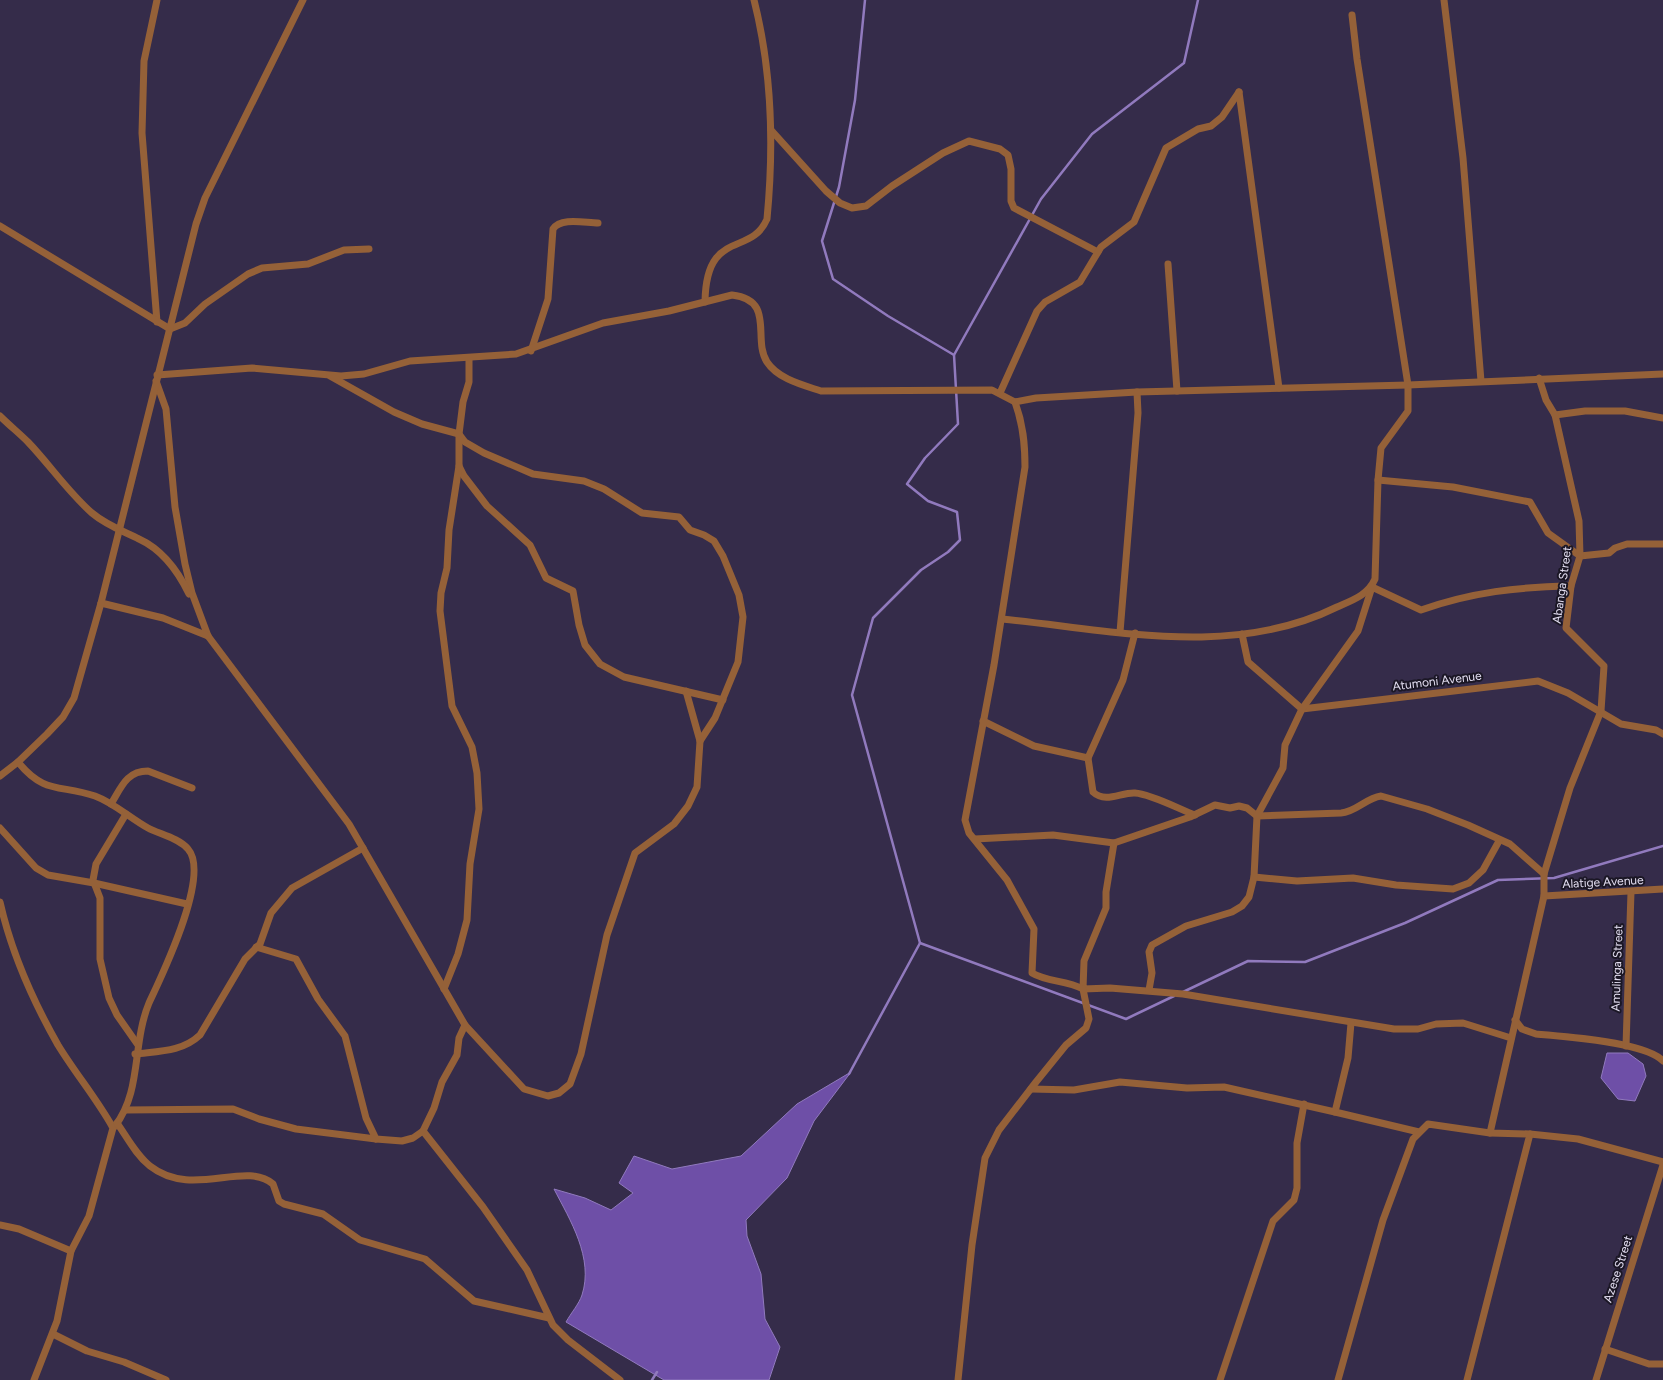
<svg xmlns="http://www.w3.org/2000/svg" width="1663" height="1380" viewBox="0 0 1663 1380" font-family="Figtree,sans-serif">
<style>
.water{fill:#6e4fa7;stroke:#917abe}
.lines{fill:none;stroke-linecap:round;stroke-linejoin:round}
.stream{stroke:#917abe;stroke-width:2.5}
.minor{stroke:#956138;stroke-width:7}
.labels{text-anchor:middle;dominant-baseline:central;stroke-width:4;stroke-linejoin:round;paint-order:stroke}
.street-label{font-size:12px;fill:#e4dff2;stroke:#1b1725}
</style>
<rect width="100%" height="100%" fill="#352c4a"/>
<g class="water">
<path d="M 1607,1053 L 1628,1053 L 1643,1064 L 1646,1076 L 1635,1101 L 1618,1099 L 1601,1078 Z"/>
<path d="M 851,1072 L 814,1121 L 787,1178 L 746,1220 L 747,1236 L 761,1274 L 765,1319 L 780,1347 L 769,1380 L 664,1380 L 566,1322 C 571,1313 579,1304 582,1295 C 594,1258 570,1220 554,1189 L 585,1198 L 611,1210 L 633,1193 L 619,1183 L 634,1156 L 672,1169 L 741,1156 L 797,1104 Z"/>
</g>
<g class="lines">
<g class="stream">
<path d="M 954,355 L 1041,199 L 1092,134 L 1184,63 L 1198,0"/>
<path d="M 920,943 L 1126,1019 L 1174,996"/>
<path d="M 1183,992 L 1248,961 L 1305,962 L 1405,923 L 1498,880 L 1554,878 L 1663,846"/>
<path d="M 849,1074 L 920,943 L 852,695 L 873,618 L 921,570 L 948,552 L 960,540 L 957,512 L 928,501 L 907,484 L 925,458 L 958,424 L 954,355 L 888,316 L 833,279 L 822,241 L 839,187 L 855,100 L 865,0"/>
<path d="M 652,1380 L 657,1372"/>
</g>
<g class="minor">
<path d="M 157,0 L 144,61 L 142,133 L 157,322"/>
<path d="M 1444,0 L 1463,158 L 1481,381"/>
<path d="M 1239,92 L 1279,388"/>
<path d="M 771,130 L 826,191 L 840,203 L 852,208 L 866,206 L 892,186 L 943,153 L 969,141 L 1000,149 L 1008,155 L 1011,169 L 1011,201 L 1014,208 L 1098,252"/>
<path d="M 0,226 L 170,329 L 185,323 L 205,304 L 248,274 L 262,268 L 308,264 L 344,250 L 369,249"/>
<path d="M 1168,264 L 1177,391"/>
<path d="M 705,302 C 706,228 751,257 767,219 C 774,146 772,71 754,0"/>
<path d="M 531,351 L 548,299 L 553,229 C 561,217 585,223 598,223"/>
<path d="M 469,358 L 469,382 L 463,402 L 459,434 L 459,466 L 464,476 L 487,506 L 530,545 L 546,578 L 573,591 L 579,625 L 585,645 L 600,664 L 624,677 L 723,700"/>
<path d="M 157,375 L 252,368 L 341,376 L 364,374 L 410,361 L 516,354 L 603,323 L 669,311 L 732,295 C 776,300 752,339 767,362 C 778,379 803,385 821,391 L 992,390 L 1015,402"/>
<path d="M 330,376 L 394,412 L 422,424 L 459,434 L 465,442 L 484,453 L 533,474 L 584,481 L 604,489 L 642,513 L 679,517 L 690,530 L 704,535 L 714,541 L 723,556 L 739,595 L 743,617 L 738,662 L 715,718 L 700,741 L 697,787 L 688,806 L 674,824 L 635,853 L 607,935 L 581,1054 L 570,1084 L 559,1093 L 548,1096 L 524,1089 L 465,1025"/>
<path d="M 156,381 L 166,409 L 175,507 L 185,564 L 192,593 L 208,636 L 349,824 L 465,1025 L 459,1038 L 457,1055 L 442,1082 L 434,1108 L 423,1131 L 483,1207 L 527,1270 L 553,1325 L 568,1340 L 620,1380"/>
<path d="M 1000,393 L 1037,311 L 1045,302 L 1080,282 L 1101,247 L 1134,222 L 1166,148 L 1198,129 L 1211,126 L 1222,117 L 1239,92"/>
<path d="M 1555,415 L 1585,411 L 1625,411 L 1663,418"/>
<path d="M 0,416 C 9,425 19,433 28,442 C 50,465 68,492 92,513 C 106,525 123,531 139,539 C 163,550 178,571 189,594"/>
<path d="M 1378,480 L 1453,487 L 1530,502 L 1548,533 L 1580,556 L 1609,553 L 1615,548 L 1627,544 L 1663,544"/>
<path d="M 101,603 L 163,618 L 208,636"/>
<path d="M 1002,619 C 1113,630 1232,659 1337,607 C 1353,600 1368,595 1375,579 L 1378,480 L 1381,448 L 1408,411 L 1408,385 L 1357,59 L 1352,15"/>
<path d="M 1120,632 L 1138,413 L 1137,392"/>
<path d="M 1242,634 L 1248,662 L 1302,709 L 1538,681 L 1568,693 L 1621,724 L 1656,730 L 1663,734"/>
<path d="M 686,691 L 700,741"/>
<path d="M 983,721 L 1034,746 L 1088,758 L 1093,792 C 1106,804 1121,792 1135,793 C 1151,794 1179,809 1195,815"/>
<path d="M 1088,758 L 1123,680 L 1135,633"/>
<path d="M 18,762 C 45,795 60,784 95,796 C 114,803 130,818 148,828 C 159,834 179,838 188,849 C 211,875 162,975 149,1003 C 132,1044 142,1091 115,1126"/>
<path d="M 0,776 L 18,762 L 47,734 L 63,717 L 74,698 L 101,603 L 196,224 L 205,198 L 303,0"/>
<path d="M 111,804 C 121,788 126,771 148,771 L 192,788"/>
<path d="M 126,814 L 96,864 L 93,880 L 100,898 L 100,959 L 109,998 L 117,1015 L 138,1045"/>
<path d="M 0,828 L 36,868 L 48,875 L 94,883 L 187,904"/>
<path d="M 975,839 L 1053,835 L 1114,843 L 1190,817 L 1215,805 L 1230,808 L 1239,806 L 1247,808 L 1257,816 L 1341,813 C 1356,812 1366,798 1381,796 L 1427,809 L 1468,825 L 1510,844 L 1544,874"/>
<path d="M 1114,843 L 1106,892 L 1106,908 L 1084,961 L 1083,989 L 1110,988 L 1183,994 L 1394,1029 L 1418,1029 L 1436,1024 L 1463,1023 L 1511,1038"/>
<path d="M 1254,877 L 1297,881 L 1353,878 L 1396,885 L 1453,889 L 1469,883 L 1483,870 L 1499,841"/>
<path d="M 1544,896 L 1663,889"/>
<path d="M 0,902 C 11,951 33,1001 58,1045 C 75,1073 97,1099 113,1128 L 89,1216 L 71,1251 L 57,1321 L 34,1380"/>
<path d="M 256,947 L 296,959 L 318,999 L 345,1036 L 366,1118 L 376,1139"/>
<path d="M 444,989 L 458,954 L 467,920 L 470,864 L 479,809 L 477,773 L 472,747 L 452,706 L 440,611 L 441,593 L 447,568 L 449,530 L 459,466"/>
<path d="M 1149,990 L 1152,973 L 1149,952 L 1152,945 L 1186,926 L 1232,912 L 1242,906 L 1249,897 L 1254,877 L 1257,816 L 1283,768 L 1285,745 L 1302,709 L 1358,631 L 1372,587 L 1421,610 C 1472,592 1518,587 1571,586"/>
<path d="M 1515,1020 L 1522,1029 L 1536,1034 C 1562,1036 1646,1042 1663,1061"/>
<path d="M 1351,1023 L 1348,1058 L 1335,1112 L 1419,1132"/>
<path d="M 1626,1046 L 1631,892"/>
<path d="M 135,1054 C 159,1051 182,1052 200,1035 L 245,959 L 260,944 L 271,913 L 292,888 L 363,848"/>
<path d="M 1031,1089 L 1074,1090 L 1120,1082 L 1187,1088 L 1224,1087 L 1335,1112"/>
<path d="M 126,1110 L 233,1109 L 259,1119 L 296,1129 L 376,1139 L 402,1141 L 413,1138 L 423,1131"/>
<path d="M 117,1123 C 127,1137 136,1155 150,1166 C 192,1199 245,1160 273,1184 L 279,1201 L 284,1204 L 323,1214 L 360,1240 L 425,1259 L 474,1301 L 549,1318"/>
<path d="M 1490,1133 L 1544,896 L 1544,874 L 1570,788 L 1601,711 L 1604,666 L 1566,628 L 1571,586 L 1580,556 L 1579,521 L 1555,415 L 1546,400 L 1539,378"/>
<path d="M 0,1225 L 19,1229 L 71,1251"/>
<path d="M 53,1334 L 87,1351 L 124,1362 L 166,1380"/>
<path d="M 1605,1349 L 1649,1364 L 1663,1364"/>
<path d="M 958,1380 L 972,1245 L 985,1158 L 999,1130 L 1036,1082 L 1066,1045 L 1086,1028 L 1089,1019 L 1083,989 C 1066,980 1047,982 1032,973 L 1034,929 L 1007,880 L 969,833 L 965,820 L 994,665 L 1025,467 C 1025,443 1023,424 1015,402 L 1036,398 L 1137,392 L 1408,385 L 1663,374"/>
<path d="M 1220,1380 L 1273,1221 L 1294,1200 L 1297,1188 L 1297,1143 L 1304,1104"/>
<path d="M 1338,1380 L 1383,1220 L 1413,1139 L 1428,1124 L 1490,1133 L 1530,1134 L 1578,1139 L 1663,1162"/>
<path d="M 1467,1380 L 1530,1134"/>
<path d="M 1596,1380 L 1663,1165"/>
</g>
</g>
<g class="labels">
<g class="street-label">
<text transform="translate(1562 585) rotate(-82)">Abanga Street</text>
<text transform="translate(1437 681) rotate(-7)">Atumoni Avenue</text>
<text transform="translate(1603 882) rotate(-3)">Alatige Avenue</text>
<text transform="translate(1617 968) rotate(-88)">Amulinga Street</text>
<text transform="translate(1618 1269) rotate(-72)">Azese Street</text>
</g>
</g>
</svg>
